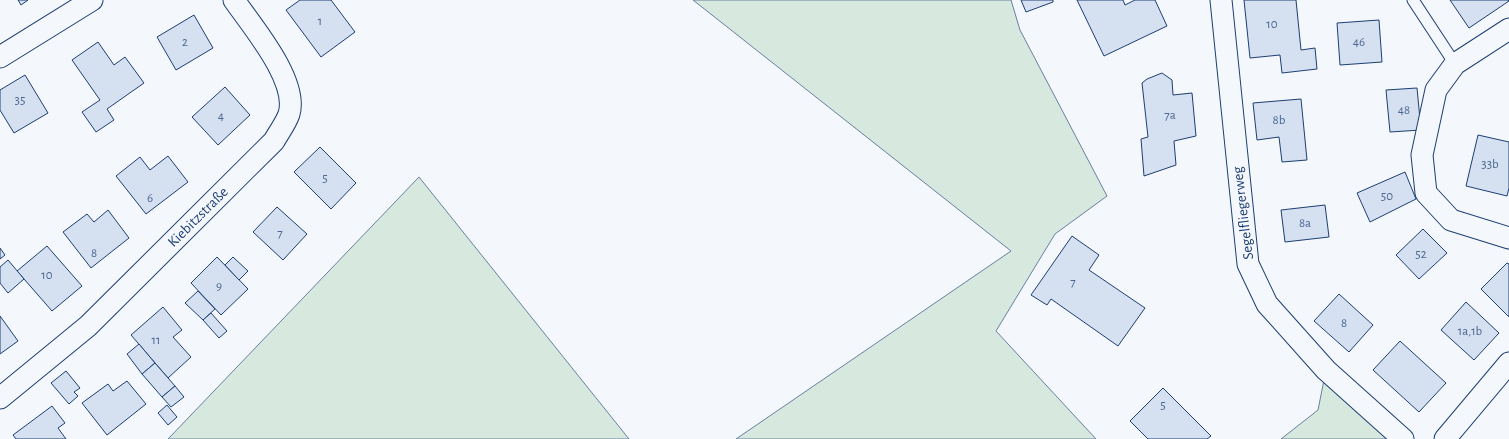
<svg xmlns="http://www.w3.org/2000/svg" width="1509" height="439" viewBox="0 0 1509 439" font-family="'Alegreya Sans',sans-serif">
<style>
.green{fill:#d7e8df;stroke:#687fa3}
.building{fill:#d5e0f0;stroke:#1d3f73}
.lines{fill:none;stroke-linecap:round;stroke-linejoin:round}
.service-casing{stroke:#1d3f73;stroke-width:13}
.minor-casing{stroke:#1d3f73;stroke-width:23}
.service{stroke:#f4f7fb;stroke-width:11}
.minor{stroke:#f4f7fb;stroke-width:21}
.labels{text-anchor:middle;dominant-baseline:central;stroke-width:3;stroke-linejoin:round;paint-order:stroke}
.number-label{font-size:13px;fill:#4b6792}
.street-label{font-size:15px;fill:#1d3f73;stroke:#f4f7fb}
</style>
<rect width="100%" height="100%" fill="#f4f7fb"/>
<g class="green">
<path d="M 693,0 L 1011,0 L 1020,30 L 1107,196 L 1055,234 L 996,331 L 1096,439 L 736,439 L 1011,251 Z"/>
<path d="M 419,177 L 629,439 L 168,439 Z"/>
<path d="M 1326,370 L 1403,439 L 1281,439 L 1318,410 Z"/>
</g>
<g class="building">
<path d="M 18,0 L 28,0 L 21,5 Z"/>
<path d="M 300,0 L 331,0 L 355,32 L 321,57 L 286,10 Z"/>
<path d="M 1021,0 L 1053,0 L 1053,2 L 1026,12 Z"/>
<path d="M 1077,0 L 1123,0 L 1125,5 L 1135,0 L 1155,0 L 1167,26 L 1104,56 Z"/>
<path d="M 1244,0 L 1296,0 L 1301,50 L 1315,48 L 1317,69 L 1282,73 L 1280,55 L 1250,58 Z"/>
<path d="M 1450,0 L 1508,0 L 1509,1 L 1469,28 Z"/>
<path d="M 194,15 L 213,48 L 176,70 L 157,37 Z"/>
<path d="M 1379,20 L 1382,62 L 1340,65 L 1337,23 Z"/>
<path d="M 98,42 L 114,65 L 125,57 L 144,83 L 107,109 L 114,120 L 96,132 L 82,112 L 100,100 L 72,60 Z"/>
<path d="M 1162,73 L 1172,80 L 1173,95 L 1192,93 L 1196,136 L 1174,141 L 1176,165 L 1144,176 L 1141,139 L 1148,137 L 1142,83 L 1147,79 Z"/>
<path d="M 25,75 L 48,113 L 14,133 L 0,110 L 0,90 Z"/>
<path d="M 225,87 L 250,115 L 218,145 L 192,117 Z"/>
<path d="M 1417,88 L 1421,130 L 1390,132 L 1386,90 Z"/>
<path d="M 1301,99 L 1307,160 L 1282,162 L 1279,137 L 1257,140 L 1253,103 Z"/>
<path d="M 1478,135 L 1509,142 L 1509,188 L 1507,196 L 1466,186 Z"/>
<path d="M 320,147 L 356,183 L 331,209 L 294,172 Z"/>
<path d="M 168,156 L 188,182 L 146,214 L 116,176 L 140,157 L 150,170 Z"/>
<path d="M 1405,172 L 1416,199 L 1370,222 L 1357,193 Z"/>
<path d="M 1325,205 L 1329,237 L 1285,242 L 1281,210 Z"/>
<path d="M 277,207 L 307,234 L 283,260 L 253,232 Z"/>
<path d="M 108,210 L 129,238 L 91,268 L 63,232 L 87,214 L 94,222 Z"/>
<path d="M 1423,229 L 1447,253 L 1419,279 L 1396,255 Z"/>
<path d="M 1072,236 L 1099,255 L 1089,270 L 1145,308 L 1118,346 L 1051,299 L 1047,305 L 1031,295 Z"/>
<path d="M 47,246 L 82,286 L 52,311 L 17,271 Z"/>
<path d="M 0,248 L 5,255 L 0,259 Z"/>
<path d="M 217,257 L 248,289 L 221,315 L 191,283 Z"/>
<path d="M 233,257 L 248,271 L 239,280 L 225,265 Z"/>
<path d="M 8,260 L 24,279 L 8,293 L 0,283 L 0,267 Z"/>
<path d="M 1507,263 L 1509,264 L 1509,317 L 1481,289 Z"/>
<path d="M 198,291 L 215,309 L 203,320 L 185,303 Z"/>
<path d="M 1339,294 L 1373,325 L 1349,352 L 1314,321 Z"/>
<path d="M 1466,302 L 1499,333 L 1474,360 L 1441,330 Z"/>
<path d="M 163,307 L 182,330 L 173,337 L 191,357 L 168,378 L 131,335 Z"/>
<path d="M 211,313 L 227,331 L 219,338 L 203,320 Z"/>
<path d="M 0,316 L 18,341 L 0,354 Z"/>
<path d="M 1400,341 L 1446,383 L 1419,412 L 1373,370 Z"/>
<path d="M 139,344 L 155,363 L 142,374 L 127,354 Z"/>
<path d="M 155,363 L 175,386 L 162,397 L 142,374 Z"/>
<path d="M 66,371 L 80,388 L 74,392 L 78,396 L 69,404 L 51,383 Z"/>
<path d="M 127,381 L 146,404 L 107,435 L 82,403 L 108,384 L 113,391 Z"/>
<path d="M 175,386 L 184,397 L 171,407 L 162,397 Z"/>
<path d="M 1163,388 L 1211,436 L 1207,439 L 1148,439 L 1130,421 Z"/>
<path d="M 167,405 L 177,417 L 168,425 L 158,413 Z"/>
<path d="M 52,406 L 65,423 L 58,428 L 66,439 L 16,439 L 13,435 Z"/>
</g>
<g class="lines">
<defs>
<path id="service" d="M 1413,0 L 1455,64"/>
<g id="minor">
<path d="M 1221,0 L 1248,264 L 1267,304 L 1326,370 L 1403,439"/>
<path d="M 1509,29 L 1455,64 L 1436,90 L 1422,155 L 1426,193 L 1451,220 L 1509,238"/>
<path d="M 0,57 L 92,0"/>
<path d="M 0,398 L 88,326 L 274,141 C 279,132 286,123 289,114 C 299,81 252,26 234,0"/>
<path d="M 1445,439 L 1509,363"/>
</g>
</defs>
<use href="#service" class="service-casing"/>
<use href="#minor" class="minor-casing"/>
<use href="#service" class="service"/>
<use href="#minor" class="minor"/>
</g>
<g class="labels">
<g class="number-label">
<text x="320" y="21">1</text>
<text x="1272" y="24">10</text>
<text x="185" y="42">2</text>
<text x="1359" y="42">46</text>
<text x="20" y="100">35</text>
<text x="1404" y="110">48</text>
<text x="1170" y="115">7a</text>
<text x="221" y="116">4</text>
<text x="1279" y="120">8b</text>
<text x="1490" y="164">33b</text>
<text x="325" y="178">5</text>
<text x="1387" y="196">50</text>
<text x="150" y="198">6</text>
<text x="1305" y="223">8a</text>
<text x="280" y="233">7</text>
<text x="94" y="253">8</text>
<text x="1421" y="254">52</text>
<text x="47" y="275">10</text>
<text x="1073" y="282">7</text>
<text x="219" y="286">9</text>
<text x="1344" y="323">8</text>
<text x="1470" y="331">1a,1b</text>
<text x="156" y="340">11</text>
<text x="1163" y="405">5</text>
</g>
<g class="street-label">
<text transform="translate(1243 213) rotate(-97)">Segelfliegerweg</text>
<text transform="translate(198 217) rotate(-45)">Kiebitzstraße</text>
</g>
</g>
</svg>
